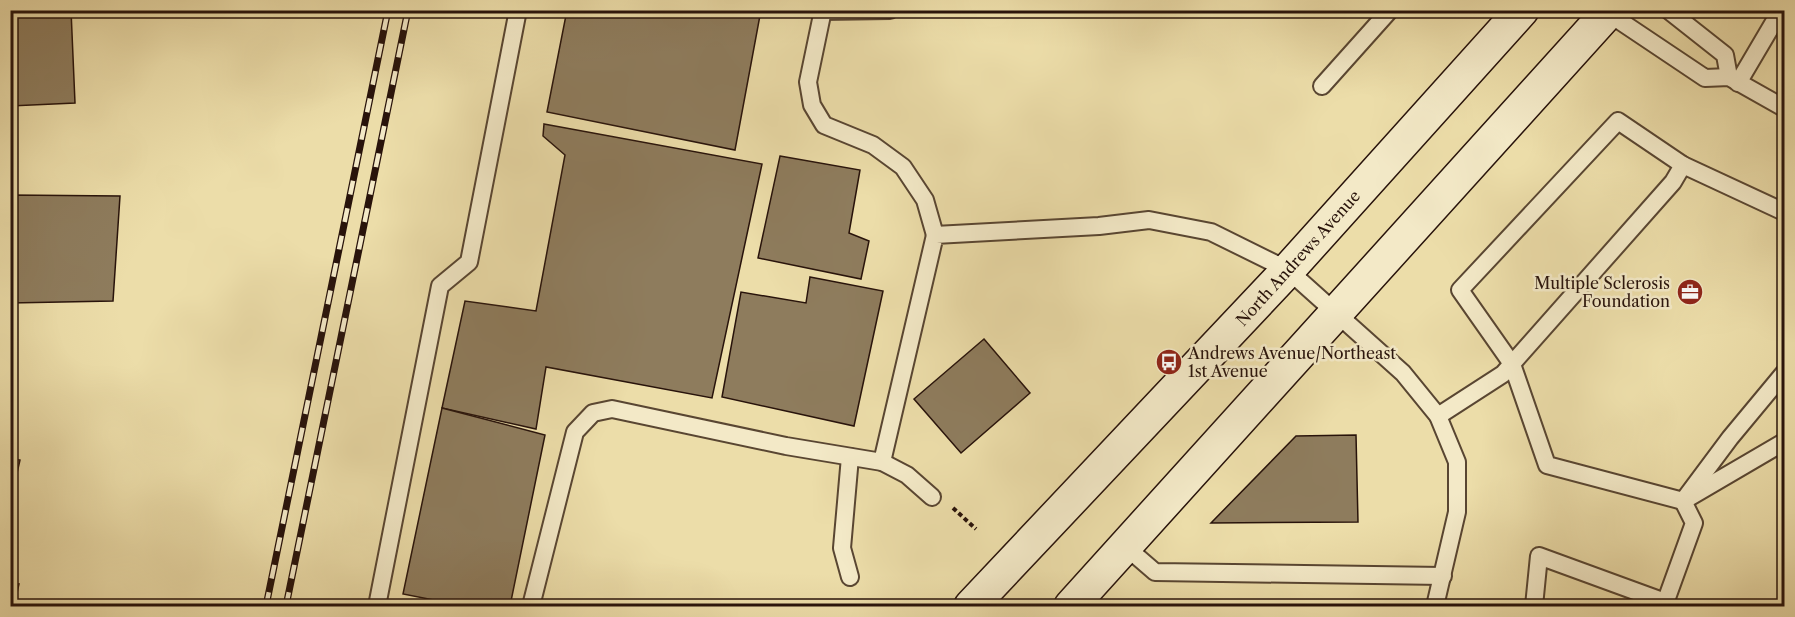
<svg xmlns="http://www.w3.org/2000/svg" width="1795" height="617" viewBox="0 0 1795 617" font-family="'Libre Caslon Text',serif">
<style>
.building{fill:#8e7c5d;stroke:#28130b;stroke-width:1.5}
.lines{fill:none;stroke-linecap:round;stroke-linejoin:round}
.lane-casing{stroke:#594632;stroke-width:20}
.secondary-casing{stroke:#28130b;stroke-width:36}
.path{stroke:#28130b;stroke-width:4;stroke-dasharray:4.5 3;stroke-linecap:butt}
.lane{stroke:#f3e9c7;stroke-width:16}
.secondary{stroke:#f3e9c7;stroke-width:33}
.rail-casing{stroke:#28130b;stroke-width:7}
.rail{stroke:#f3e9c7;stroke-width:4.5;stroke-dasharray:14;stroke-linecap:butt}
.labels{text-anchor:middle;dominant-baseline:central;stroke-width:5;stroke-linejoin:round;paint-order:stroke}
.street-label{font-size:16px;fill:#28130b;stroke:#f3e9c7}
.poi-label{font-size:16px;fill:#28130b;stroke:#f3e9c7;text-anchor:end}
</style>
<rect width="100%" height="100%" fill="#ecdda9"/>
<filter id="stains"><feTurbulence type="fractalNoise" baseFrequency=".00333" numOctaves="4"/><feColorMatrix values="0 0 0 0 .2 0 0 0 0 .09 0 0 0 0 .02 0 0 0 .5 -.17"/></filter>
<radialGradient id="worn" r=".72"><stop offset=".6" stop-color="#630" stop-opacity="0"/><stop offset="1" stop-color="#630" stop-opacity=".3"/></radialGradient>
<g class="building">
<path d="M 10,10 L 71,10 L 75,103 L 10,106 Z"/>
<path d="M 567,10 L 761,10 L 735,150 L 547,112 Z"/>
<path d="M 544,124 L 762,164 L 712,398 L 546,367 L 536,429 L 442,408 L 465,301 L 536,311 L 565,155 L 543,136 Z"/>
<path d="M 780,156 L 860,170 L 849,233 L 869,241 L 861,279 L 758,258 Z"/>
<path d="M 10,195 L 120,196 L 113,301 L 10,303 Z"/>
<path d="M 810,277 L 883,291 L 854,426 L 722,397 L 741,292 L 806,303 Z"/>
<path d="M 984,339 L 1030,393 L 961,453 L 914,399 Z"/>
<path d="M 442,408 L 545,435 L 510,606 L 464,606 L 403,594 Z"/>
<path d="M 1356,435 L 1358,522 L 1211,523 L 1296,436 Z"/>
<path d="M 10,458 L 20,460 L 10,503 Z"/>
<path d="M 10,583 L 19,584 L 14,606 L 10,606 Z"/>
</g>
<g class="lines">
<defs>
<g id="lane">
<path d="M 823,10 L 808,82 L 812,105 L 824,125 L 873,145 L 903,167 L 925,200 L 935,235"/>
<path d="M 1668,10 L 1725,55 L 1729,77"/>
<path d="M 823,11 L 890,10"/>
<path d="M 1608,13 L 1705,78 L 1729,77 L 1784,108"/>
<path d="M 1738,83 L 1781,10"/>
<path d="M 1322,86 L 1390,10"/>
<path d="M 1784,212 L 1683,165 L 1618,121 L 1460,290 L 1512,364 L 1547,465 L 1683,501 L 1784,442"/>
<path d="M 1438,416 L 1503,374 L 1673,182 L 1683,165"/>
<path d="M 850,457 L 842,548 L 850,577"/>
<path d="M 882,462 L 907,475 L 932,497"/>
<path d="M 1126,547 L 1155,572 L 1443,576"/>
<path d="M 377,606 L 440,286 L 469,262 L 518,10"/>
<path d="M 531,606 L 575,432 L 593,413 L 612,409 L 786,446 L 882,462 L 935,235 L 1099,226 L 1149,220 L 1211,232 L 1288,270 L 1403,373 L 1438,416 L 1457,462 L 1457,512 L 1435,606"/>
<path d="M 1534,606 L 1539,556 L 1665,602"/>
<path d="M 1664,606 L 1694,523 L 1683,501 L 1730,438 L 1784,373"/>
</g>
<g id="secondary">
<path d="M 971,606 L 1288,270 L 1522,10"/>
<path d="M 1071,606 L 1610,10"/>
</g>
</defs>
<use href="#lane" class="lane-casing"/>
<use href="#secondary" class="secondary-casing"/>
<path class="path" d="M 953,508 L 976,529"/>
<use href="#lane" class="lane"/>
<use href="#secondary" class="secondary"/>
<defs>
<g id="rail">
<path d="M 266,606 L 388,10"/>
<path d="M 286,606 L 408,10"/>
</g>
</defs>
<use href="#rail" class="rail-casing"/>
<use href="#rail" class="rail"/>
</g>
<defs>
<symbol id="office-disc" viewBox="-11 -11 22 22"><circle r="9.5" fill="#8f2418" stroke="#f3e9c7"/><path d="M-6-3h4V-5.5h4V-3h4V5H-6ZM-1-4.5V-3h2v-1.5ZM-6 0V1H6V0Z" fill="#fff"/></symbol>
<symbol id="bus-disc" viewBox="-11 -11 22 22"><circle r="9.5" fill="#8f2418" stroke="#f3e9c7"/><path d="M-5-6H5V4H4V6H2V4H-2V6H-4V4H-5ZM-3.5-4V0h7V-4ZM-3.5 1.2v1.5H-2V1.2ZM2 1.2v1.5H3.5V1.2Z" fill="#fff"/></symbol>
</defs>
<g fill-rule="evenodd">
<use href="#office-disc" x="1675" y="277" width="30" height="30"/>
<use href="#bus-disc" x="1154" y="347" width="30" height="30"/>
</g>
<g class="labels">
<g class="street-label">
<text transform="translate(1298 258) rotate(-48)">North Andrews Avenue</text>
</g>
<g class="poi-label">
<text x="1670" y="283">Multiple Sclerosis<tspan x="1670" dy="18">Foundation</tspan></text>
<text x="1188" y="353" text-anchor="start">Andrews Avenue/Northeast<tspan x="1188" dy="18">1st Avenue</tspan></text>
</g>
</g>
<rect width="1795" height="617" fill="none" stroke="#ecdda9" stroke-width="36"/>
<rect x="12" y="12" width="1771" height="593" fill="none" stroke="#28130b" stroke-width="3"/>
<rect x="18" y="18" width="1759" height="581" fill="none" stroke="#28130b" stroke-width="1.5"/>
<rect width="100%" height="100%" filter="url(#stains)"/>
<rect width="100%" height="100%" fill="url(#worn)"/>
</svg>
